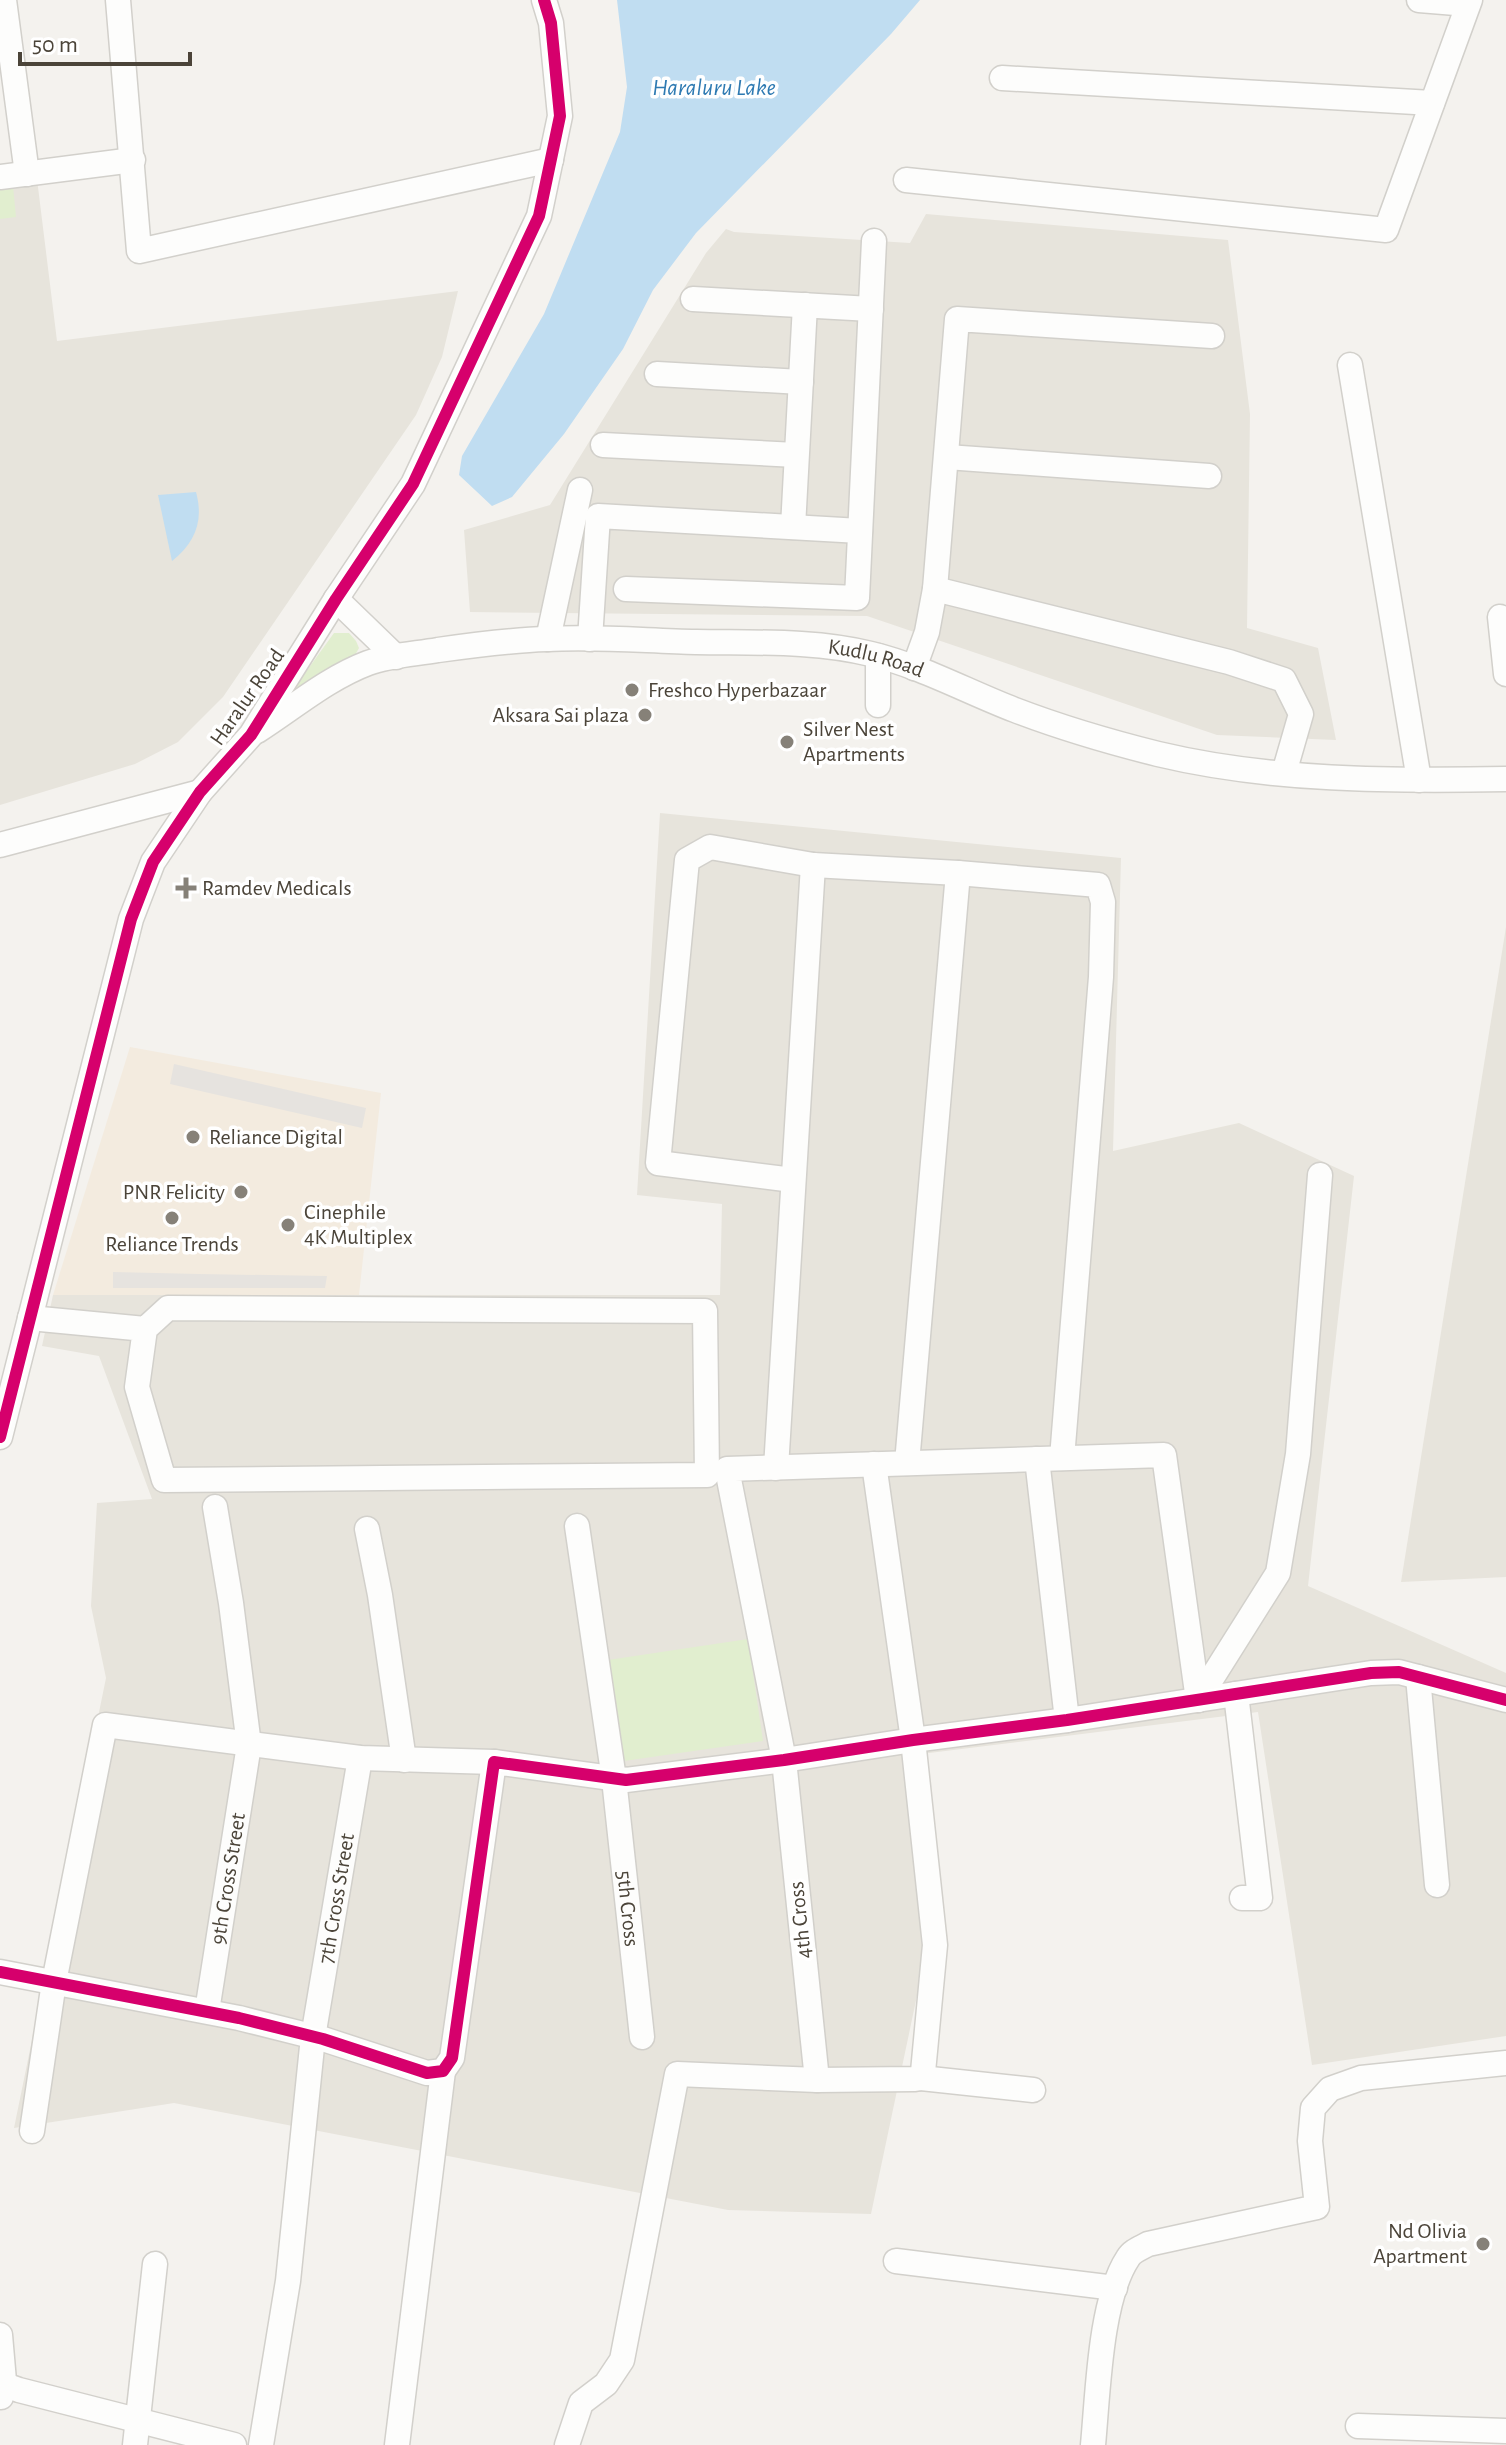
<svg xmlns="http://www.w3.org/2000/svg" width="1506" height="2445" viewBox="0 0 1506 2445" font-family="'Alegreya Sans',sans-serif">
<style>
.residential{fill:#e7e4dc}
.commercial{fill:#f3ebdf}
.green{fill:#e1eecf}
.parking{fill:#e6e3df}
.water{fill:#c0ddf1}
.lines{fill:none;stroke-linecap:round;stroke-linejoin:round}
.minor-casing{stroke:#d2d0cb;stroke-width:27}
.minor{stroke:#fdfdfc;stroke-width:24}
.cycleway-casing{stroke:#fff;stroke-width:17}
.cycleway{stroke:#d6006c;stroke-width:12}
.poi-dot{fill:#868178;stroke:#fff;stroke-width:3}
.labels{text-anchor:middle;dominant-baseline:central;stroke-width:7;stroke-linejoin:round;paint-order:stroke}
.street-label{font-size:22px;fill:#4b4439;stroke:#fff}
.poi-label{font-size:22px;fill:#4b4439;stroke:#fff;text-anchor:start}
.water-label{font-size:24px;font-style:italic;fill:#2e7ab2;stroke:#fff}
</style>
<rect width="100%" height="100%" fill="#f4f2ee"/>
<g class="residential">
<path d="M 37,179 L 57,341 L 458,291 L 442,357 L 416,415 L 223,697 L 178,742 L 135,764 L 0,805 L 0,184 Z"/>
<path d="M 926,214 L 1228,240 L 1250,414 L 1247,628 L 1318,648 L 1336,740 L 1217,735 L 867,616 L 470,612 L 464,530 L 550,505 L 706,253 L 726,229 L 734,232 L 910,243 Z"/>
<path d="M 660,813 L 1121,858 L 1113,1151 L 1239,1123 L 1354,1176 L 1308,1586 L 1506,1673 L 1506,2036 L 1312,2065 L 1258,1712 L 905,1756 L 930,1934 L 871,2214 L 728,2210 L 174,2103 L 14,2128 L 106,1678 L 91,1606 L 97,1503 L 152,1499 L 99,1356 L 42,1346 L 53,1295 L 720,1295 L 722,1204 L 637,1195 Z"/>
<path d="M 1506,927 L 1506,1577 L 1401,1582 Z"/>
</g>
<path class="commercial" d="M 130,1047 L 381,1093 L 359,1295 L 53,1295 Z"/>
<g class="green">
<path d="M 13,186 L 16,217 L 0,219 L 0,187 Z"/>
<path d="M 334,633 L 349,633 L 356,641 L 359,648 L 354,657 L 296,699 L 292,691 Z"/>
<path d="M 748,1639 L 763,1741 L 624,1761 L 608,1660 Z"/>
</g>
<g class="parking">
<path d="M 174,1064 L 366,1108 L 362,1128 L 170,1084 Z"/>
<path d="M 113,1272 L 199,1274 L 327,1276 L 325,1288 L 113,1288 Z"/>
</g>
<g class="water">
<path d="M 617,0 L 920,0 L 891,34 L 696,233 L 653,290 L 623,349 L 564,434 L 512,497 L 492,506 L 459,475 L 462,456 L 544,314 L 620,132 L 627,87 Z"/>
<path d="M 196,492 C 204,521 195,543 172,561 L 158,495 Z"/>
</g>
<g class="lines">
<defs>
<g id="minor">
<path d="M 4,0 L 27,174"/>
<path d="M 118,0 L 139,251 L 551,160"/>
<path d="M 1419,0 L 1468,4"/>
<path d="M 1002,78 L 1432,103"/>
<path d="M 0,177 L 133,160"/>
<path d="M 906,180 L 1386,230 L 1470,0"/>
<path d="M 693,299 L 871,309"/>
<path d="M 1350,365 L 1419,780"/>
<path d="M 657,374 L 801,382"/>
<path d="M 603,445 L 796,455"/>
<path d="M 947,457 L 1209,476"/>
<path d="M 793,527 L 805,305"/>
<path d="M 626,589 L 857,598 L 874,241"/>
<path d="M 935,589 L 1229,662 L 1284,680 L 1301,714 L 1284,773"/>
<path d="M 336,599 L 396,657"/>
<path d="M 1500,617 L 1506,674"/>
<path d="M 548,639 L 580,490"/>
<path d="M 590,639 L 598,516 L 860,531"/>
<path d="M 914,668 L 927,632 L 935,589 L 957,319 L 1212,336"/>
<path d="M 878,705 L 878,656"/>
<path id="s1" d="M 257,731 C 293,708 328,678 368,663 C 390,655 415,654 438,650 C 474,645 511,640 547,639 C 597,636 647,641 696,642 C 754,643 815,640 871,654 C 921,666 968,692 1015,710 C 1062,728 1110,742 1158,754 C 1271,781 1390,781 1506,779"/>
<path d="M 0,845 L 200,792"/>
<path d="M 793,1180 L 658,1163 L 687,860 L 710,847 L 813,865 L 958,873 L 1098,885 L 1103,902 L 1101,977 L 1062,1458"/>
<path d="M 30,1318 L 145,1329 L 137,1387 L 164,1480 L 707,1475 L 705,1311 L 168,1308 L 145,1329"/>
<path d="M 0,1437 L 131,919 L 153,862 L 200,792 L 251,735 L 336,599 L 413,484 L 539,216 L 560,116 L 551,23 L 544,0"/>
<path d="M 1037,1459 L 1067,1720"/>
<path d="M 907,1463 L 958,873"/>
<path d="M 776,1468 L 813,865"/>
<path id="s2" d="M 577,1526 L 614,1779 L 642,2037"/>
<path d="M 367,1529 L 380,1595 L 404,1760"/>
<path d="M 1418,1677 L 1437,1885"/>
<path d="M 1236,1694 L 1260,1898 L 1242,1898"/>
<path d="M 1198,1700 L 1278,1573 L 1298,1454 L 1320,1175"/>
<path d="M 0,1972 L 239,2018 L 323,2039 L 427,2073 L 443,2071 L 452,2058 L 494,1762 L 626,1780 L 784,1760 L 913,1740 L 1067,1720 L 1371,1673 L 1399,1672 L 1506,1700"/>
<path id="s3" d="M 207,2011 L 249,1745 L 231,1603 L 215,1507"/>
<path d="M 921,2078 L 1033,2090"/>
<path d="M 817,2080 L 784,1760 L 727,1469 L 1164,1455 L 1198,1700"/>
<path d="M 32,2131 L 54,1982 L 105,1725 L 360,1758 L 494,1762"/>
<path d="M 896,2261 L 1115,2288"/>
<path d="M 0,2335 L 4,2381 L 1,2397"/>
<path d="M 4,2381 L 5,2385 L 19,2390 L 234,2445"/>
<path d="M 1358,2426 L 1506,2431"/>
<path d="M 135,2445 L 155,2264"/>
<path id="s4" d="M 261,2445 L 288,2281 L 313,2037 L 360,1758"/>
<path d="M 397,2445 L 443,2071"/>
<path d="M 567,2445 L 581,2403 L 606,2384 L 622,2360 L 677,2074 L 817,2080 L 915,2079 L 921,2078 L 923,2072 L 935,1945 L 913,1740 L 874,1464"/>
<path d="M 1093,2445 C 1098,2393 1100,2300 1128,2258 C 1132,2251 1141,2248 1148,2244 L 1317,2207 L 1310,2141 L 1313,2108 L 1330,2089 L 1361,2078 L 1506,2063"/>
</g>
</defs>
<use href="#minor" class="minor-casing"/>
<use href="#minor" class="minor"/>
<defs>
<g id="cycleway">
<path d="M 0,1437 L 131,919 L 153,862 L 200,792 L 251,735 L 336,599 L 413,484 L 539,216 L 560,116 L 551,23 L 544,0"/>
<path d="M 0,1972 L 239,2018 L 323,2039 L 427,2073 L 443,2071 L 452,2058 L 494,1762 L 626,1780 L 784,1760 L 913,1740 L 1067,1720 L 1371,1673 L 1399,1672 L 1506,1700"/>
</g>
</defs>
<use href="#cycleway" class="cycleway-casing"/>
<use href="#cycleway" class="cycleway"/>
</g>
<g class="poi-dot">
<circle cx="632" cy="690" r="8"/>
<circle cx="645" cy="715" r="8"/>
<circle cx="787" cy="742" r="8"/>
<path d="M182 876h8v8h8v8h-8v8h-8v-8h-8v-8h8z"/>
<circle cx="193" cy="1137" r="8"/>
<circle cx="241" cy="1192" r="8"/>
<circle cx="172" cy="1218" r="8"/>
<circle cx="288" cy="1225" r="8"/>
<circle cx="1483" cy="2244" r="8"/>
</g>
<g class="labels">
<g class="street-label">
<text stroke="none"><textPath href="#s1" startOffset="642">Kudlu Road</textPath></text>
<text transform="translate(247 697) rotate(-55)">Haralur Road</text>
<text stroke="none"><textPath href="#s3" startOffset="134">9th Cross Street</textPath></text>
<text stroke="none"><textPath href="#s4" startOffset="552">7th Cross Street</textPath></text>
<text stroke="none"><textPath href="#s2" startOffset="386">5th Cross</textPath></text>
<text transform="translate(800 1920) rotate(-96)">4th Cross</text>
</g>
<g class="poi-label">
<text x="648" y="690">Freshco Hyperbazaar</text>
<text x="629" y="715" text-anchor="end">Aksara Sai plaza</text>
<text x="803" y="729">Silver Nest<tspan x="803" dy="25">Apartments</tspan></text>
<text x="202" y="888">Ramdev Medicals</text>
<text x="209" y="1137">Reliance Digital</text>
<text x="225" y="1192" text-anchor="end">PNR Felicity</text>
<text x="304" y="1212">Cinephile<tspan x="304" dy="25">4K Multiplex</tspan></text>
<text x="172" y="1244" text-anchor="middle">Reliance Trends</text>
<text x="1467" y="2231" text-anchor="end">Nd Olivia<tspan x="1467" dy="25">Apartment</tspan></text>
</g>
<g class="water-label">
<text x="714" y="88">Haraluru Lake</text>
</g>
</g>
<path d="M20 52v12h170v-12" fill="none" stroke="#4b4439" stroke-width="4"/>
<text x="32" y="52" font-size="24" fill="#4b4439" stroke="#ffffff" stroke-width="6" paint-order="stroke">50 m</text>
</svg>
